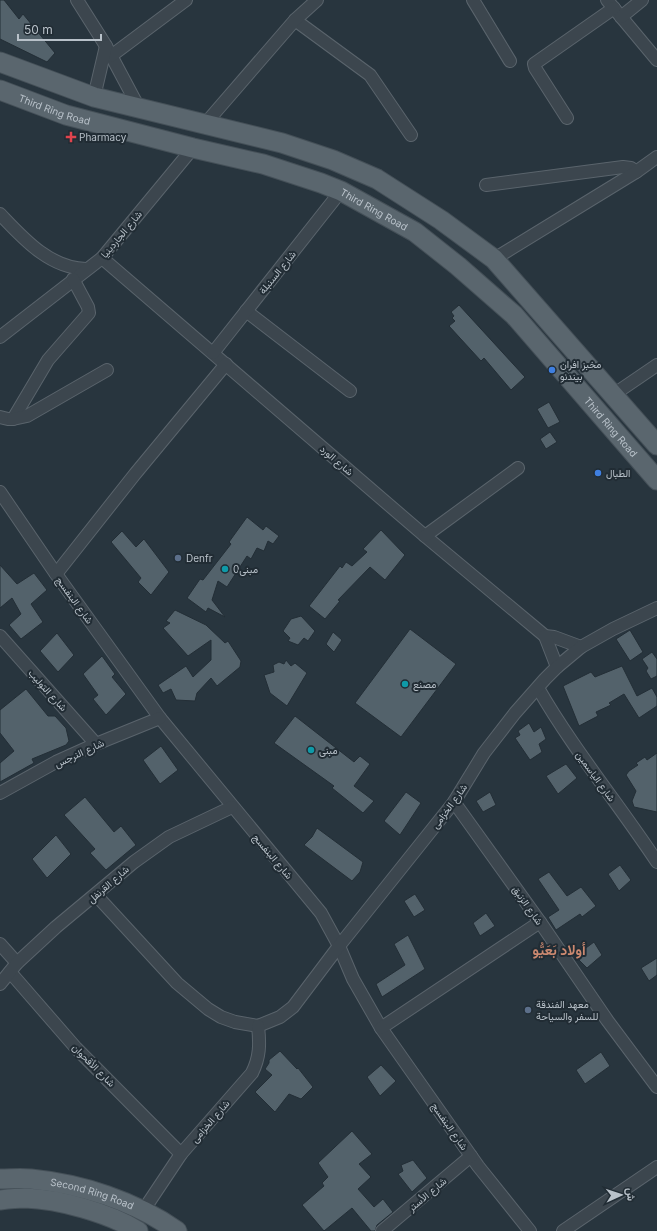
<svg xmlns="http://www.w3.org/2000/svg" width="657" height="1231" viewBox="0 0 657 1231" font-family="Inter,Vazirmatn,sans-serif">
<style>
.building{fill:#53626b;stroke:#232e36}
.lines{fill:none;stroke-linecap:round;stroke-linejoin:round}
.street-casing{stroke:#5a646c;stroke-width:14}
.primary-casing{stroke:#455058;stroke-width:21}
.street{stroke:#3c464e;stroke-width:12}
.primary{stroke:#5a666e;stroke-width:19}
.health-dot{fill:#e0444e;stroke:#212c34;stroke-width:1.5}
.shop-dot{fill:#3f7fe0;stroke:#212c34;stroke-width:1.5}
.service-dot{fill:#5c6f8a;stroke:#212c34;stroke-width:1.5}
.culture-dot{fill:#0f9aa8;stroke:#212c34;stroke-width:1.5}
.labels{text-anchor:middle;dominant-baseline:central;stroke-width:4;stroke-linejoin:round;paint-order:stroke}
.street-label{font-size:10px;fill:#b8c1c9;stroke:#212c34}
.poi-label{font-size:10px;fill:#b8c1c9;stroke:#212c34;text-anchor:start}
.district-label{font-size:14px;font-weight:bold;fill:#cc8970;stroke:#212c34}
</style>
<rect width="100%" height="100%" fill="#28353e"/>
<g class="building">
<path d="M 0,0 L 4,0 L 19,19 L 23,14 L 55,53 L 47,62 L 0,39 Z"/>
<path d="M 459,305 L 525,377 L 511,390 L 484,358 L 481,361 L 449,326 L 455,321 L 452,318 L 454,316 L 451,312 Z"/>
<path d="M 549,402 L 560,422 L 548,428 L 537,409 Z"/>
<path d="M 550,432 L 557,442 L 546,449 L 540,439 Z"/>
<path d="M 247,517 L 263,530 L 266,526 L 279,536 L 273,544 L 268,541 L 264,551 L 257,548 L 251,559 L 247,556 L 227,587 L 218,581 L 212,600 L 225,617 L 208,608 L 206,612 L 187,598 L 200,579 L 203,580 L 231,544 L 229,542 Z"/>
<path d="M 381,530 L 405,555 L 385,580 L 370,567 L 338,600 L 340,601 L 325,619 L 309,606 L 340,566 L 342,568 L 346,562 L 352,566 L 367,552 L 363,549 Z"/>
<path d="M 122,531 L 136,547 L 144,539 L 169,572 L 151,595 L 138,582 L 141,578 L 111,542 Z"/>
<path d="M 0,565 L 17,584 L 34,573 L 47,590 L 31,604 L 43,622 L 21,639 L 9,625 L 21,614 L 12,598 L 0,608 Z"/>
<path d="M 175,610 L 206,625 L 225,643 L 228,641 L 241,661 L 240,667 L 217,686 L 211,678 L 197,693 L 195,701 L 176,700 L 171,689 L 163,693 L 158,685 L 186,666 L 193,677 L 211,660 L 211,640 L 188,656 L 163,628 L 170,623 L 166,621 Z"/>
<path d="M 301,616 L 315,631 L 308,641 L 304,638 L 298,645 L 288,641 L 290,638 L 283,631 L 291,619 Z"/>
<path d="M 410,629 L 456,664 L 401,737 L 355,703 Z"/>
<path d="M 630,630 L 643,652 L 630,661 L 616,639 Z"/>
<path d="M 333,632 L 342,640 L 334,652 L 326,644 Z"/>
<path d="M 57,633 L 74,655 L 58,672 L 40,651 Z"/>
<path d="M 652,652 L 657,659 L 657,676 L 651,679 L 646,671 L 648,668 L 642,659 Z"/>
<path d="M 102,656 L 115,674 L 112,677 L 126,694 L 106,715 L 93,699 L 98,695 L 83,674 Z"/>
<path d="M 286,660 L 291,666 L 295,663 L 307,673 L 287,706 L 270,693 L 264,675 L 274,672 L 273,665 L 279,662 L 284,664 Z"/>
<path d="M 622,666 L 637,696 L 652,688 L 657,697 L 657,706 L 639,718 L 624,694 L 609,703 L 611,705 L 596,712 L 598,716 L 579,726 L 563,686 L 591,672 L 595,677 Z"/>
<path d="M 26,689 L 48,716 L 55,716 L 66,728 L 69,741 L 66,745 L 32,759 L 34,763 L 0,782 L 0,763 L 14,751 L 0,733 L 0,710 Z"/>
<path d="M 295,716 L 354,762 L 360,756 L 370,764 L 354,786 L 374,801 L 363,813 L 332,788 L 334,786 L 274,743 Z"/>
<path d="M 529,723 L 534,732 L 541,727 L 546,739 L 539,744 L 542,752 L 530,760 L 515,738 L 520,735 L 518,731 Z"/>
<path d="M 161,746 L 178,770 L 160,784 L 143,760 Z"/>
<path d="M 657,753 L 657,812 L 634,807 L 632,801 L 636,791 L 626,775 L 629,771 L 638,765 L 636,763 L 645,757 L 647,760 Z"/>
<path d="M 566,764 L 577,778 L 558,794 L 546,776 Z"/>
<path d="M 406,792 L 421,803 L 400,835 L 384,821 Z"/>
<path d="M 490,792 L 496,805 L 483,812 L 476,801 Z"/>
<path d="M 85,797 L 114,832 L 121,826 L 136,845 L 106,870 L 90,853 L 95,849 L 64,815 Z"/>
<path d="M 317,828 L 363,862 L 360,872 L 352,881 L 304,845 L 312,837 Z"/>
<path d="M 56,835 L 71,854 L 47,878 L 32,859 Z"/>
<path d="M 620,865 L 631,880 L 619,891 L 608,874 Z"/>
<path d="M 549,872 L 567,896 L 581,887 L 596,906 L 582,917 L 580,914 L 556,930 L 548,917 L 559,910 L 538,879 Z"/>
<path d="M 415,894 L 425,910 L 414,917 L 404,901 Z"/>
<path d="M 486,913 L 495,926 L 480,936 L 473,923 Z"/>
<path d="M 408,935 L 425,969 L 382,997 L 376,984 L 405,965 L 394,944 Z"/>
<path d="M 594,942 L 602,955 L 587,968 L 575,956 Z"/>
<path d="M 657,958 L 657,975 L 649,981 L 641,968 Z"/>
<path d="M 280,1051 L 297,1069 L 298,1068 L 313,1087 L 301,1099 L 289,1094 L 275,1112 L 255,1092 L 272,1075 L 265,1069 L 269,1063 L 269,1060 Z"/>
<path d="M 601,1052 L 610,1066 L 585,1084 L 576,1070 Z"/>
<path d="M 381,1065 L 396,1081 L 380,1096 L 367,1077 Z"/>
<path d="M 352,1131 L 372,1154 L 359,1164 L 371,1177 L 358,1189 L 374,1207 L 383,1199 L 393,1212 L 377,1225 L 375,1231 L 371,1231 L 352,1208 L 324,1231 L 302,1205 L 324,1186 L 322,1183 L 328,1177 L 318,1163 Z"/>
<path d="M 413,1160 L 427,1178 L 412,1192 L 398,1174 L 403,1171 L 401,1165 Z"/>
</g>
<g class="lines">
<defs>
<g id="street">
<path d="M 77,0 L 106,46 L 139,108"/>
<path d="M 473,0 L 510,61"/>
<path d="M 607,0 L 657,60"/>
<path d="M 621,17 L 642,0"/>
<path d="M 295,20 L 370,75 L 411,135"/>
<path d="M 111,56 L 186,0"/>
<path d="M 94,97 L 106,46"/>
<path d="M 567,118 L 535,68 L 534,64 L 614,8"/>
<path d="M 205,124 L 295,20 L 317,0"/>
<path d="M 486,185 L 623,167 L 631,168 L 636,172"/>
<path d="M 0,214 C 23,238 49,268 86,269"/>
<path d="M 102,258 L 425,536 L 545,636 L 554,637 L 581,647"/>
<path d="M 494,259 L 636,172 L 657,157"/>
<path d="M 246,311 L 350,391"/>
<path d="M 0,337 L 102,258 L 193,148"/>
<path d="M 213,353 L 341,191"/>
<path d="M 613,395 L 657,365"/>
<path d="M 0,417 L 8,419 L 13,419 L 48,360 L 89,313 L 88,307 L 73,279"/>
<path d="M 13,419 L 27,416 L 107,370"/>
<path d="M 0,492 L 56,574 L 160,718 L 321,913 L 339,946 L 353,979 L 381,1028 L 478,1166 L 530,1231"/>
<path d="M 425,536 L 518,468"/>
<path d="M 56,574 L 135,474 L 226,364"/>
<path d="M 0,636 L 96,744"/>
<path d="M 545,636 L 557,667"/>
<path d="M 538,688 C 573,749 618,803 657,862"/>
<path d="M 0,793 L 56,762 L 96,744 L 160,718"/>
<path d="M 454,802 L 540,922 L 607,1020 L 657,1087"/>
<path d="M 96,895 L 177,983 L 208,1009 L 221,1017 L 235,1022 L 258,1026 L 280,1017 L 293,1007 L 339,946 L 454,802 L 484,753 L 515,713 L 545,679 L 557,667 L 581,647 L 613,629 L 657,608"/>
<path d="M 0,944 L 17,963"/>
<path d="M 10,972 L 76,1048 L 181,1154"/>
<path d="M 0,984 L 17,963 L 56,927 L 134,862 L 169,837 L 232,807"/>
<path d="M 381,1028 L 540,922"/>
<path d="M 143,1211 L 181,1154 L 252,1073 C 260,1057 260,1044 258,1026"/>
<path d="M 382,1231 L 471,1156"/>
<path d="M 563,1231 L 657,1167"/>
</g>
<g id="primary">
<path d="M 0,62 L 94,97 L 282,143 L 333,160 L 377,179 L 441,220 L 494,259 L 657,445"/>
<path id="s1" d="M 0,90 L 66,115 L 193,148 L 263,164 L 321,183 L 341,191 L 415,232 L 458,266 L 514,315 L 657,480"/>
<path id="s2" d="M 0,1179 C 10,1179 21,1178 31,1179 C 81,1184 135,1201 177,1231"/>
<path d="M 0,1200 C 8,1199 17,1198 25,1198 C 59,1199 109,1213 138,1231"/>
</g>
</defs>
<use href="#street" class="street-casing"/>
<use href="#primary" class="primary-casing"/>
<use href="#street" class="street"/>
<use href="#primary" class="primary"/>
</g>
<path class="health-dot" d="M69 131h4v4h4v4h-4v4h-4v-4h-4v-4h4z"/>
<g class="shop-dot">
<circle cx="552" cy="370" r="4"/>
<circle cx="598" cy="473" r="4"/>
</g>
<g class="service-dot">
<circle cx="178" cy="558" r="4"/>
<circle cx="528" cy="1010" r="4"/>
</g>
<g class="culture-dot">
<circle cx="225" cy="569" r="4"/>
<circle cx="405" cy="684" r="4"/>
<circle cx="311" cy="750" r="4"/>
</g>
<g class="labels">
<g class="street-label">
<text stroke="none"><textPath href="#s1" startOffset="58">Third Ring Road</textPath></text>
<text stroke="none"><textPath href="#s1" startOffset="394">Third Ring Road</textPath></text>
<text transform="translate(121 234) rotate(-50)">شارع الجاردينيا</text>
<text transform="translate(277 272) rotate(-51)">شارع السنبلة</text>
<text stroke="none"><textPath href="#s1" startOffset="718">Third Ring Road</textPath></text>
<text transform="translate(337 460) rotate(41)">شارع الورد</text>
<text transform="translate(75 600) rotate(54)">شارع البنفسج</text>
<text transform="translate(48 690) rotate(48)">شارع التوليب</text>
<text transform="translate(79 753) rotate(-25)">شارع النرجس</text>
<text transform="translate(596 776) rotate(54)">شارع الياسمين</text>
<text transform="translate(449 806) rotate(-54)">شارع الخزامى</text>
<text transform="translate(273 856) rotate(50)">شارع البنفسج</text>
<text transform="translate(108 884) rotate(-41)">شارع القرنفل</text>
<text transform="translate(528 905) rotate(55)">شارع الزنبق</text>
<text transform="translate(94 1065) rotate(45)">شارع الأقحوان</text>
<text transform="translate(210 1121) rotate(-49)">شارع الخزامى</text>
<text transform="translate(450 1126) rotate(55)">شارع البنفسج</text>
<text transform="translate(427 1194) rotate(-40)">شارع الأستر</text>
<text stroke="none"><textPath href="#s2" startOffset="94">Second Ring Road</textPath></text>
</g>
<g class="poi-label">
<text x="79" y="137">Pharmacy</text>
<text x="560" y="364">مخبز افران<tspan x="560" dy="12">بيندنو</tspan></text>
<text x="606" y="473">الطبال</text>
<text x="186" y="558">Denfr</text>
<text x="233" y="569">مبنى0</text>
<text x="413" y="684">مصنع</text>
<text x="319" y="750">مبنى</text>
<text x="536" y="1004">معهد الفندقة<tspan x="536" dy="12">للسفر والسياحة</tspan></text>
</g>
<g class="district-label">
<text x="559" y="949">أولاد بَعَيُّو</text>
</g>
</g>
<g transform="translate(621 1195) rotate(87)" stroke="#212c34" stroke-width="3" paint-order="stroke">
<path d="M0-3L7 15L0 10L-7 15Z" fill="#b8c1c9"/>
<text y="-6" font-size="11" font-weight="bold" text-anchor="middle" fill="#b8c1c9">ش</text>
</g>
<path d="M18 34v6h83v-6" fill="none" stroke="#b8c1c9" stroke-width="2"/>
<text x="24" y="34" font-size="12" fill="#b8c1c9" stroke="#212c34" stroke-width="3" paint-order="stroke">50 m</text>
</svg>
